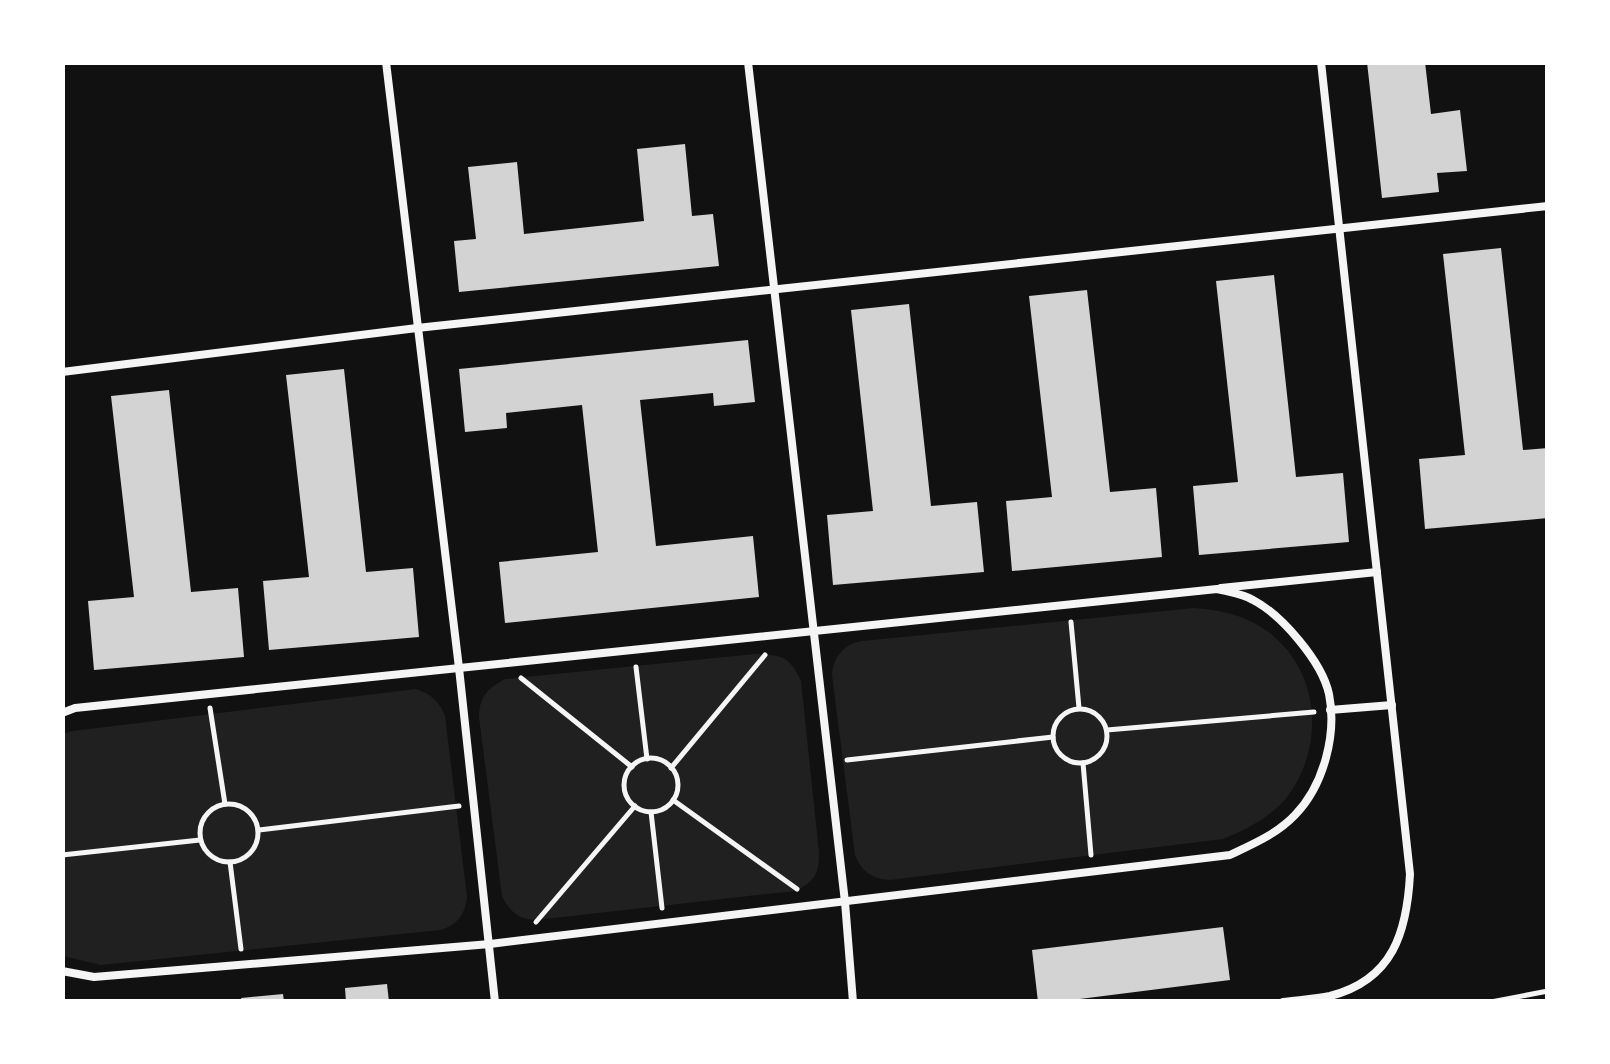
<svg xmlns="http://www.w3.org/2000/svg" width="1610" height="1064" viewBox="0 0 1610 1064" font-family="'Exo 2',sans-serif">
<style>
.green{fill:#202020}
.building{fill:#d3d3d3}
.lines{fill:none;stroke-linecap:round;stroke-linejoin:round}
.path{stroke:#f5f5f5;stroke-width:5}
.service{stroke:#f5f5f5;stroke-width:8}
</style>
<rect width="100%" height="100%" fill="#111"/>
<g class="green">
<path d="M 1194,608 C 1221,610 1245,615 1267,631 C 1320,669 1326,746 1287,797 C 1271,817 1247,829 1223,839 L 890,880 C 872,879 861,871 855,855 L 832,675 C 833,657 844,644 862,641 Z"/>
<path d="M 755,654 C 782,655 789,656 801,681 L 819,853 C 819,874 814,883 794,891 L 536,920 C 518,919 510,912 502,896 L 479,717 C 479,697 488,688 505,679 Z"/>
<path d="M 416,689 C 431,694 439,701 445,716 L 467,897 C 465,915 457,925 440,930 L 101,965 L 63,956 L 62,734 L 73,731 Z"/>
</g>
<g class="building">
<path d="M 1367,62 L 1425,62 L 1431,114 L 1460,110 L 1467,171 L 1437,173 L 1439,192 L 1382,198 Z"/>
<path d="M 685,144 L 692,216 L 713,214 L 719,266 L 459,292 L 454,241 L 476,239 L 468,167 L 517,162 L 524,234 L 644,221 L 637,149 Z"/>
<path d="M 1501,248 L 1523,450 L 1548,448 L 1548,518 L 1425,529 L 1419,459 L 1465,455 L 1443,254 Z"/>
<path d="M 1274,275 L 1296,477 L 1343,473 L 1349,542 L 1199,555 L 1193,486 L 1238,482 L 1216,281 Z"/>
<path d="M 1087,290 L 1110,492 L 1156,488 L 1162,557 L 1012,571 L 1006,501 L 1052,497 L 1029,296 Z"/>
<path d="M 909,304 L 931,506 L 977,502 L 984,572 L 833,585 L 827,515 L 873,511 L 851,310 Z"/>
<path d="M 748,340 L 755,402 L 714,406 L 713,393 L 640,400 L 656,546 L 753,536 L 759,597 L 505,623 L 499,562 L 598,552 L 582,405 L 506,413 L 507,428 L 465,432 L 459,369 Z"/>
<path d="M 344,369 L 366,572 L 413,568 L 419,637 L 269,650 L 263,581 L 309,577 L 286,375 Z"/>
<path d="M 169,390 L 191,592 L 238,588 L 244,657 L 94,670 L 88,601 L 134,597 L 111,396 Z"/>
<path d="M 1223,927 L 1230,980 L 1056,1002 L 1038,1002 L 1032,950 Z"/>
<path d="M 387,984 L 389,1002 L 346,1002 L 345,988 Z"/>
<path d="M 283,994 L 284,1002 L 242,1002 L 241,998 Z"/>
</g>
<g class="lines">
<g class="path">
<path d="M 1071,622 L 1079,708"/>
<path d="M 636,667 L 647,759"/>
<path d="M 521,678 L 632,767"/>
<path d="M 210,708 L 225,804"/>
<circle cx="1080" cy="736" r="27"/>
<path d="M 1107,730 L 1314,712"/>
<circle cx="651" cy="785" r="27"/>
<path d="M 847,760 L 1053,737"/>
<path d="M 1083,763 L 1091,855"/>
<path d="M 671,768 L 765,655"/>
<path d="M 673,800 L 797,889"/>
<circle cx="229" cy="833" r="29"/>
<path d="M 651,812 L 662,908"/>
<path d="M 259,830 L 459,806"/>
<path d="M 62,855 L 200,840"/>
<path d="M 230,862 L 241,949"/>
<path d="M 536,922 L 635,806"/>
<path d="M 1491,1002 L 1548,991"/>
</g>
<g class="service">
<path d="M 386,62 L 459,668 L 495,1002"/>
<path d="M 748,62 L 845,902 L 853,1002"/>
<path d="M 62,372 L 417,328 L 1548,206"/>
<path d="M 1221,588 L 1377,572"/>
<path d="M 1330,710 L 1392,705"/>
<path d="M 62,713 L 75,708 L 1217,589 C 1229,592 1243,594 1253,600 C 1282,615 1322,662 1329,694 C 1337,734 1324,785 1295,815 C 1277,834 1253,844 1230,855 L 490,944 L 94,977 L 62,971"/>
<path d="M 1283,1002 C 1298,1000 1315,999 1330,996 C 1393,980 1407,932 1410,874 L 1321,62"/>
</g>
</g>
<rect width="1610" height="1064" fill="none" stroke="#ffffff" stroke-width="130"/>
</svg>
